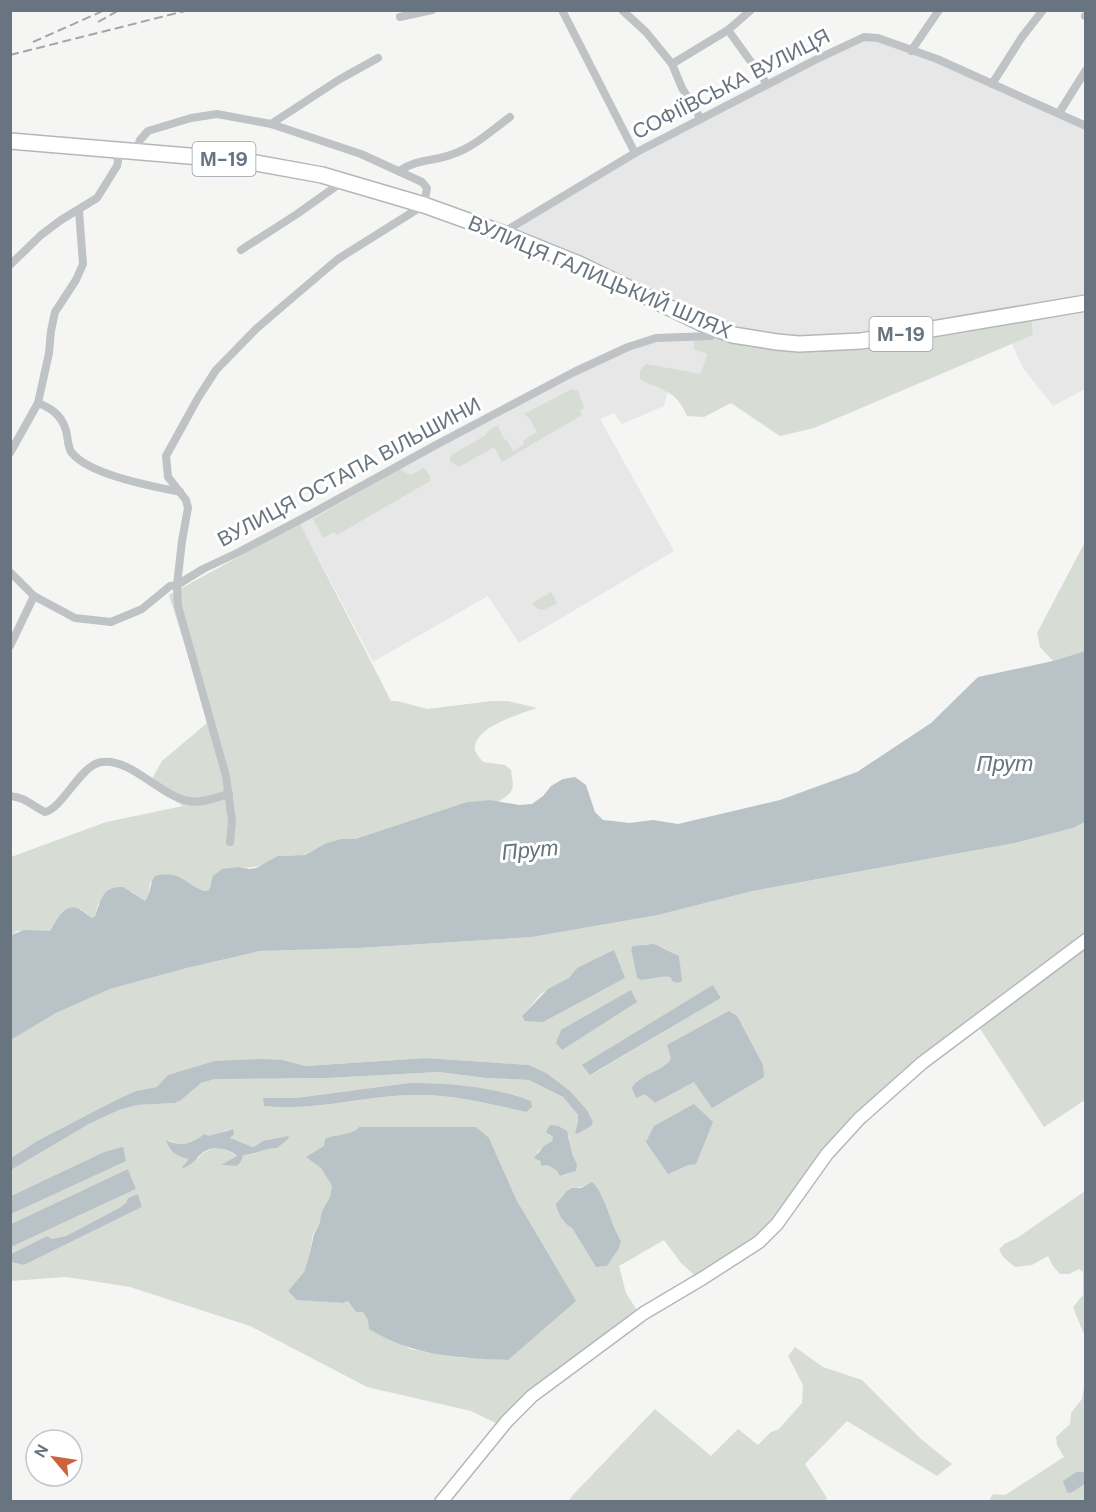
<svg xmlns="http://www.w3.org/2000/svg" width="1096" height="1512" viewBox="0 0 1096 1512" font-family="'DM Sans',sans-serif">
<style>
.built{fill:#e6e7e6}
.green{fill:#d7dcd4;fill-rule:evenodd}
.water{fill:#b9c2c6}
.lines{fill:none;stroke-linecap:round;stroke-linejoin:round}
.secondary-casing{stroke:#b4b8bc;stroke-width:15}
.highway-casing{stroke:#b4b7ba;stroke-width:18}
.street{stroke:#bfc3c6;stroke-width:8}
.secondary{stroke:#fff;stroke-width:12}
.highway{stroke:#fff;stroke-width:15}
.rail{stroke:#a1a6ab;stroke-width:2;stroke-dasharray:9 4.5;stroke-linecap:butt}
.labels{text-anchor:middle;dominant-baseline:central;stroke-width:6;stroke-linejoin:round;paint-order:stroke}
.shield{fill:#fff;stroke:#959ea6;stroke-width:1.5}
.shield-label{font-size:20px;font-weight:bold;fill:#687580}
.street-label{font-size:21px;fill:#687580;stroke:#fff}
.water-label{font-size:22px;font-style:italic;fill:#64757c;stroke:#fff}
</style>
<rect width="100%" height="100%" fill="#f5f6f3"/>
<g class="built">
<path d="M 877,37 L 1085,124 L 1085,389 L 1053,406 L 1023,368 L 1012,344 L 1033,335 L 836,345 L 733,335 L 499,234 L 633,153 L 850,41 Z"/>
<path d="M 694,337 L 707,354 L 702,374 L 651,386 L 668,391 L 664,406 L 622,424 L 614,413 L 600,419 L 674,551 L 519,643 L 488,596 L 373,662 L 300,523 L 575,372 L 656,339 Z"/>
</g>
<g class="green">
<path d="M 1031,317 L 1033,335 L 814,428 L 780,436 L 731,403 L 704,417 L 687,416 C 676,389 662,392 640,379 L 640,370 L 646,364 L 701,374 L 707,354 L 694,349 L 694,337 L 733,335 L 800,347 Z"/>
<path d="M 572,389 L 578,391 L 584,408 L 580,411 L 582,415 L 502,462 L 494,447 L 459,467 L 450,461 L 450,456 L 486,435 L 488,431 L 498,425 L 503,438 L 507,441 L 513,451 L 524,444 L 523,441 L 537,432 L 530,419 L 524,414 Z"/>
<path d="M 424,468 L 430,476 L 430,481 L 337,535 L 334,532 L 323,538 L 313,519 L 400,469 L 410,475 Z"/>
<path d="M 300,523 L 391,701 L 397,701 L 427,709 L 492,701 L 508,701 L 537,708 C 521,714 472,727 475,750 C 476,754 480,758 483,762 L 505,765 L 511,770 C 514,790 515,791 498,802 L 490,800 L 467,802 L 355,839 C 335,839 323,846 306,854 C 299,857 291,854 283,856 C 267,862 257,870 239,867 L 210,884 L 209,890 L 204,891 L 197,889 L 150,882 L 148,897 L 145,902 L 132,892 L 98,904 L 95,916 L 92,918 L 81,909 L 62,912 L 50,931 L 17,931 L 11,935 L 11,857 L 106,822 L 183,806 L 149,784 L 162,761 L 207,723 L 200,694 L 169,595 Z"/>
<path d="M 1085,542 L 1085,651 L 1053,661 L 1040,647 L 1037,633 Z"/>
<path d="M 551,592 L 557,603 C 547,609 539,614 532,603 Z"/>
<path d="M 1085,822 L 1085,1100 L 1044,1127 L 979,1027 L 949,1048 L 898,1090 L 825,1160 L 790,1217 L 764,1242 L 703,1283 L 681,1263 L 664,1240 L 619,1266 L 626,1293 L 643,1320 L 553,1385 L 506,1428 L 471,1411 L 367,1387 L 250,1326 L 130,1287 L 66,1277 L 11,1281 L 11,1262 L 24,1265 L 142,1207 L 138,1194 L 128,1198 L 126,1203 L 119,1208 L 66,1236 L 52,1239 L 47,1236 L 11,1254 L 11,1247 L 136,1189 L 128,1169 L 11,1224 L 11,1214 L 52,1194 L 123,1148 L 104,1152 L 11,1196 L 11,1170 L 89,1124 L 119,1110 L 137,1105 L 175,1103 L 201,1083 L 215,1079 L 327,1078 L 439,1072 L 486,1078 L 529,1080 L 563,1097 L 578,1115 L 578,1122 L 575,1132 L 593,1122 L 587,1110 L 570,1091 L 548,1074 L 529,1065 L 427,1058 L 305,1066 L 283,1060 L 168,1075 L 158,1087 L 136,1091 L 116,1100 L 37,1141 L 11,1158 L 11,1040 L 56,1013 L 110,989 L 187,968 L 260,951 L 359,948 L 532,937 L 658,915 L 753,891 L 1015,843 L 1073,828 ZM 647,944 L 663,948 L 679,956 L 681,981 L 678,983 L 673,982 L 670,977 L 656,976 L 641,980 L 637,978 L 631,949 ZM 577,968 L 625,977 L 543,1022 L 522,1016 L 541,994 L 569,978 ZM 713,985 L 721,998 L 591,1075 ZM 671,1058 L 764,1077 L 694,1082 L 655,1103 L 645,1093 ZM 409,1083 L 432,1083 L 517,1096 L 526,1112 C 490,1104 453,1094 416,1095 C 364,1095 316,1112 264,1106 L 264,1098 L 296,1098 ZM 359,1127 L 489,1138 L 517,1201 L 533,1230 L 508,1360 L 453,1357 L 410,1349 L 368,1320 L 363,1312 L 348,1301 L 343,1303 L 297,1299 L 288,1291 L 304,1272 L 310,1253 L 313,1234 L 319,1225 L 322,1211 L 330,1197 L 332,1186 L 321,1168 L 335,1135 C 345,1135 352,1135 359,1127 ZM 233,1129 L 230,1138 L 253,1147 L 263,1141 L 277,1148 C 264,1148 256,1156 243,1155 L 242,1160 L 237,1166 L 222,1165 L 237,1156 L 224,1147 C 214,1148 203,1150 198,1159 C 184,1156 170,1156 167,1140 C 180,1147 193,1143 204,1134 L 209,1137 L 227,1130 ZM 549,1135 L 569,1136 L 573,1156 L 577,1164 L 571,1173 L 560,1176 L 556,1170 L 547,1165 L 541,1166 L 537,1152 L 552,1141 L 553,1137 ZM 586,1185 L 602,1196 L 612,1223 L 614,1255 L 607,1266 L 596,1267 L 572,1228 C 561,1222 557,1199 568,1191 C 573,1186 580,1189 586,1185 Z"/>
<path d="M 1085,1191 L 1085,1337 L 1073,1307 L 1083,1295 L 1083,1272 L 1079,1269 L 1069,1274 L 1060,1274 L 1053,1266 L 1048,1256 L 1032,1265 L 1015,1267 L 1004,1258 L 999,1250 L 1004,1244 L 1017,1238 Z"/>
<path d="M 795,1347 L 823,1367 L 862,1380 L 921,1439 L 952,1464 L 937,1476 L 847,1421 L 805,1464 L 827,1498 L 825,1501 L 569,1501 L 572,1496 L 655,1409 L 711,1456 L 738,1429 L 758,1445 L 771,1432 L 779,1429 L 802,1403 L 803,1385 L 788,1356 Z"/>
<path d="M 1085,1380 L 1085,1472 L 1084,1472 L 1071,1493 L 1085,1484 L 1085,1501 L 988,1502 L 993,1494 L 1005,1495 L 1064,1457 L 1057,1445 L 1056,1437 L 1070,1424 L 1071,1413 L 1082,1399 Z"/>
</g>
<g class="water">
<path d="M 1085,651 L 1085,822 L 1073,828 L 1015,843 L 753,891 L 658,915 L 532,937 L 359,948 L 260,951 L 187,968 L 110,989 L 56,1013 L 11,1040 L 11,935 L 24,930 L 50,931 C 57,921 63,902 79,909 C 84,911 87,915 92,918 L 95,916 C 101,901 102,886 123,887 L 145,901 C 151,894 149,884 155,876 C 181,870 183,883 204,891 L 209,890 L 213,876 L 222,869 L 239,867 L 249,869 L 256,868 L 278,856 L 305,855 L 325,844 L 341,839 L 355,839 L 467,802 L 490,800 L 519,805 L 532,804 L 543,796 L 551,786 L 563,779 L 575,777 L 586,785 L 595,812 L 603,820 L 613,821 L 629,823 L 653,820 L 678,824 L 780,800 L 857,772 L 931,723 L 978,677 L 1053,661 Z"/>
<path d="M 654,944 L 679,956 L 682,981 L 678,983 L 673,982 L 670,977 C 659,976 652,979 641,980 L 637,978 L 631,949 L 633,946 Z"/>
<path d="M 614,950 L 625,978 L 543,1022 L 525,1021 L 522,1016 L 548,989 L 569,978 L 577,968 Z"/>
<path d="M 713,985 L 721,998 L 590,1075 L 582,1065 Z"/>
<path d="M 631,990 L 637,1002 L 562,1050 L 556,1043 L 561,1030 Z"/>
<path d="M 729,1011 L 737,1016 L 763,1065 L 764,1077 L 712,1108 L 694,1082 L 655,1103 L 645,1094 L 636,1098 L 632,1088 C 641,1073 664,1072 671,1058 L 667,1045 Z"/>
<path d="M 427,1058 L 529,1065 L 548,1074 L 570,1091 L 587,1110 L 593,1122 L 591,1126 L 577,1134 L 575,1132 L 578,1122 L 578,1115 L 563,1097 L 529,1080 L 486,1078 L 439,1072 L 327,1078 L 215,1079 L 201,1083 L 181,1100 L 175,1103 L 137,1105 L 119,1110 L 89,1124 L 11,1170 L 11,1158 L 37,1141 L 116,1100 L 136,1091 L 157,1087 L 168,1075 L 215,1061 L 262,1059 L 283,1060 L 305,1066 Z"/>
<path d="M 409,1083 C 446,1082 496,1087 531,1101 L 532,1107 L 526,1112 C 490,1104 453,1094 416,1095 C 364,1095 315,1112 264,1106 L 263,1098 L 296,1098 Z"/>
<path d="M 694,1104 L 713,1122 L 696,1164 L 688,1165 L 668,1174 L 646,1142 L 654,1126 Z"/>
<path d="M 550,1125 L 558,1126 L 567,1131 L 573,1156 L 577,1164 L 576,1171 L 560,1176 L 556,1170 L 547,1165 L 541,1166 L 540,1161 L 534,1158 L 544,1146 L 552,1141 L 553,1137 L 546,1132 Z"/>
<path d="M 359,1127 L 476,1127 L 489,1138 L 517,1201 L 576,1301 L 508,1360 C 456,1358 414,1356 369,1329 L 368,1320 L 363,1312 L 356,1312 L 348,1301 L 343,1303 L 297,1300 L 288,1291 L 304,1272 L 310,1253 L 314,1234 L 319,1225 L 322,1211 L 330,1197 L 332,1186 L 321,1168 L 306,1157 L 324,1146 L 325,1139 C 337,1133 350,1137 359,1127 Z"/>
<path d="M 233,1129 L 234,1134 L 230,1138 L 253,1147 L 263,1141 L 289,1136 L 288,1139 L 277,1148 C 264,1148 256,1155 243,1155 L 242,1160 L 237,1166 L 221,1165 L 237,1156 C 229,1147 210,1145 201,1154 C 193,1162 192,1165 181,1169 L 189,1159 C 177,1157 169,1151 166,1140 C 179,1147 192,1144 204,1134 L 209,1136 Z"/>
<path d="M 123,1147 L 126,1161 L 11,1214 L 11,1196 L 104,1152 Z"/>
<path d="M 128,1169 L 136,1189 L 11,1247 L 11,1224 Z"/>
<path d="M 592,1182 C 605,1193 610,1224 621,1241 L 619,1248 L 607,1266 L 596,1267 L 572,1228 C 563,1223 558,1214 556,1204 L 567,1191 L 572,1188 L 581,1188 Z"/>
<path d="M 138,1194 L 142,1207 L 24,1265 L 11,1262 L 11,1254 L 47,1236 L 52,1239 L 66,1236 L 119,1208 L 126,1203 L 128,1198 Z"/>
<path d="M 1076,1472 L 1085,1472 L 1085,1484 L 1071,1493 L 1067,1492 L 1063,1481 Z"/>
</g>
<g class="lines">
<defs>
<path id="secondary" d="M 441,1502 L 507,1421 L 532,1396 L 644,1313 L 703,1278 L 759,1242 L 777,1224 L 827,1154 L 859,1119 L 922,1063 L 1086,940"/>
<path id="highway" d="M 10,141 L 213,158 L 251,162 L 322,175 L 424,205 L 502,233 L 579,264 L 701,323 L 733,335 L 777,342 L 799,344 L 861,341 L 1086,303"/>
</defs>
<use href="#secondary" class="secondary-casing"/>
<use href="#highway" class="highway-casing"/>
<g class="street">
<path d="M 562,10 L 635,153"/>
<path d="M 622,10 L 646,32 L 672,64 L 682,88 L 701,119"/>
<path d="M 1085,16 L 1086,16"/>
<path d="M 400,17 L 432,10"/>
<path d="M 728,30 L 751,10"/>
<path d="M 911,51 L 939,10"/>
<path d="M 672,64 L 728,30 L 767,84"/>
<path d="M 992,84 L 1022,37 L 1043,10"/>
<path d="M 1059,113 L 1086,70"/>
<path d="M 271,124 L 340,79 L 378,58"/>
<path d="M 136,151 L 140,140 L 148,131 L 191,118 L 217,114 L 271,124 L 361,154 L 422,182 L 427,188 L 424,205 L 338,259 L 285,304 L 256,329 L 216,370 L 198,398 L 166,456 L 168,477 L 186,500 L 188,508 L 182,541 L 177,585 L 178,606 L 226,776 L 232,821 L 230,842"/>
<path d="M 399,171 C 419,158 433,162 453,154 C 474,147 492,130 510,117"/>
<path d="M 502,233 L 635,153 L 815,60 L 864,37 L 878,38 L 937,59 L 1086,126"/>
<path d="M 241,250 L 297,214 L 342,182"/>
<path d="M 10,265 L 41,235 L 61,220 L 97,198 L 117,166 L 118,161 L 115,149"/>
<path d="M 38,403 C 54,409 64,418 67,435 C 68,441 68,448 72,453 C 90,475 152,486 180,492"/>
<path d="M 10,453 L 38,403 L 49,353 L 51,331 L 55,312 L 76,280 L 83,264 L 79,211"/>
<path d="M 10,572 L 34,596 L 75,618 L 111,622 L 142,609 L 170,586 L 177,585 L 203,569 L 237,553 L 309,515 L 434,446 L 574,372 L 628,347 L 656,338 L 711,336 L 716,329"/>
<path d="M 10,646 L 34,596"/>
<path d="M 10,796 C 25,797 32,806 45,812 C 63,808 81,764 102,762 C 131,758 160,796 189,801 C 201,804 217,797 229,794"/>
</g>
<use href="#secondary" class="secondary"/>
<use href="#highway" class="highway"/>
<g class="rail">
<path d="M 98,22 L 119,10"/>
<path d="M 33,42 L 105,10"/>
<path d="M 10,55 L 189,10"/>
</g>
</g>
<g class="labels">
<g class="shield">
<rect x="192.5" y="142" width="63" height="34" rx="4.5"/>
<rect x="869.5" y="317" width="63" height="34" rx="4.5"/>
</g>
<g class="shield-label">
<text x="224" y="159">М-19</text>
<text x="901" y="334">М-19</text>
</g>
<g class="street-label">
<text transform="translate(731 84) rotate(-27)">СОФІЇВСЬКА ВУЛИЦЯ</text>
<text transform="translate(600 277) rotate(23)">ВУЛИЦЯ ГАЛИЦЬКИЙ ШЛЯХ</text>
<text transform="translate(349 472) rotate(-28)">ВУЛИЦЯ ОСТАПА ВІЛЬШИНИ</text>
</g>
<g class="water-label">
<text x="1005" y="763">Прут</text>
<text transform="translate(530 850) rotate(-5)">Прут</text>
</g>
</g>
<rect width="1096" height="1512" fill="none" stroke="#687580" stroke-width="24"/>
<g transform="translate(54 1458) rotate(299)"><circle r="28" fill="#ffffff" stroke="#c3c8cc" stroke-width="1.5"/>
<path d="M0-4.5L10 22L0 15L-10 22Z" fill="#cd623b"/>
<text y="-9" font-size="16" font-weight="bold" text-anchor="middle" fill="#687580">N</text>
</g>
</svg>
